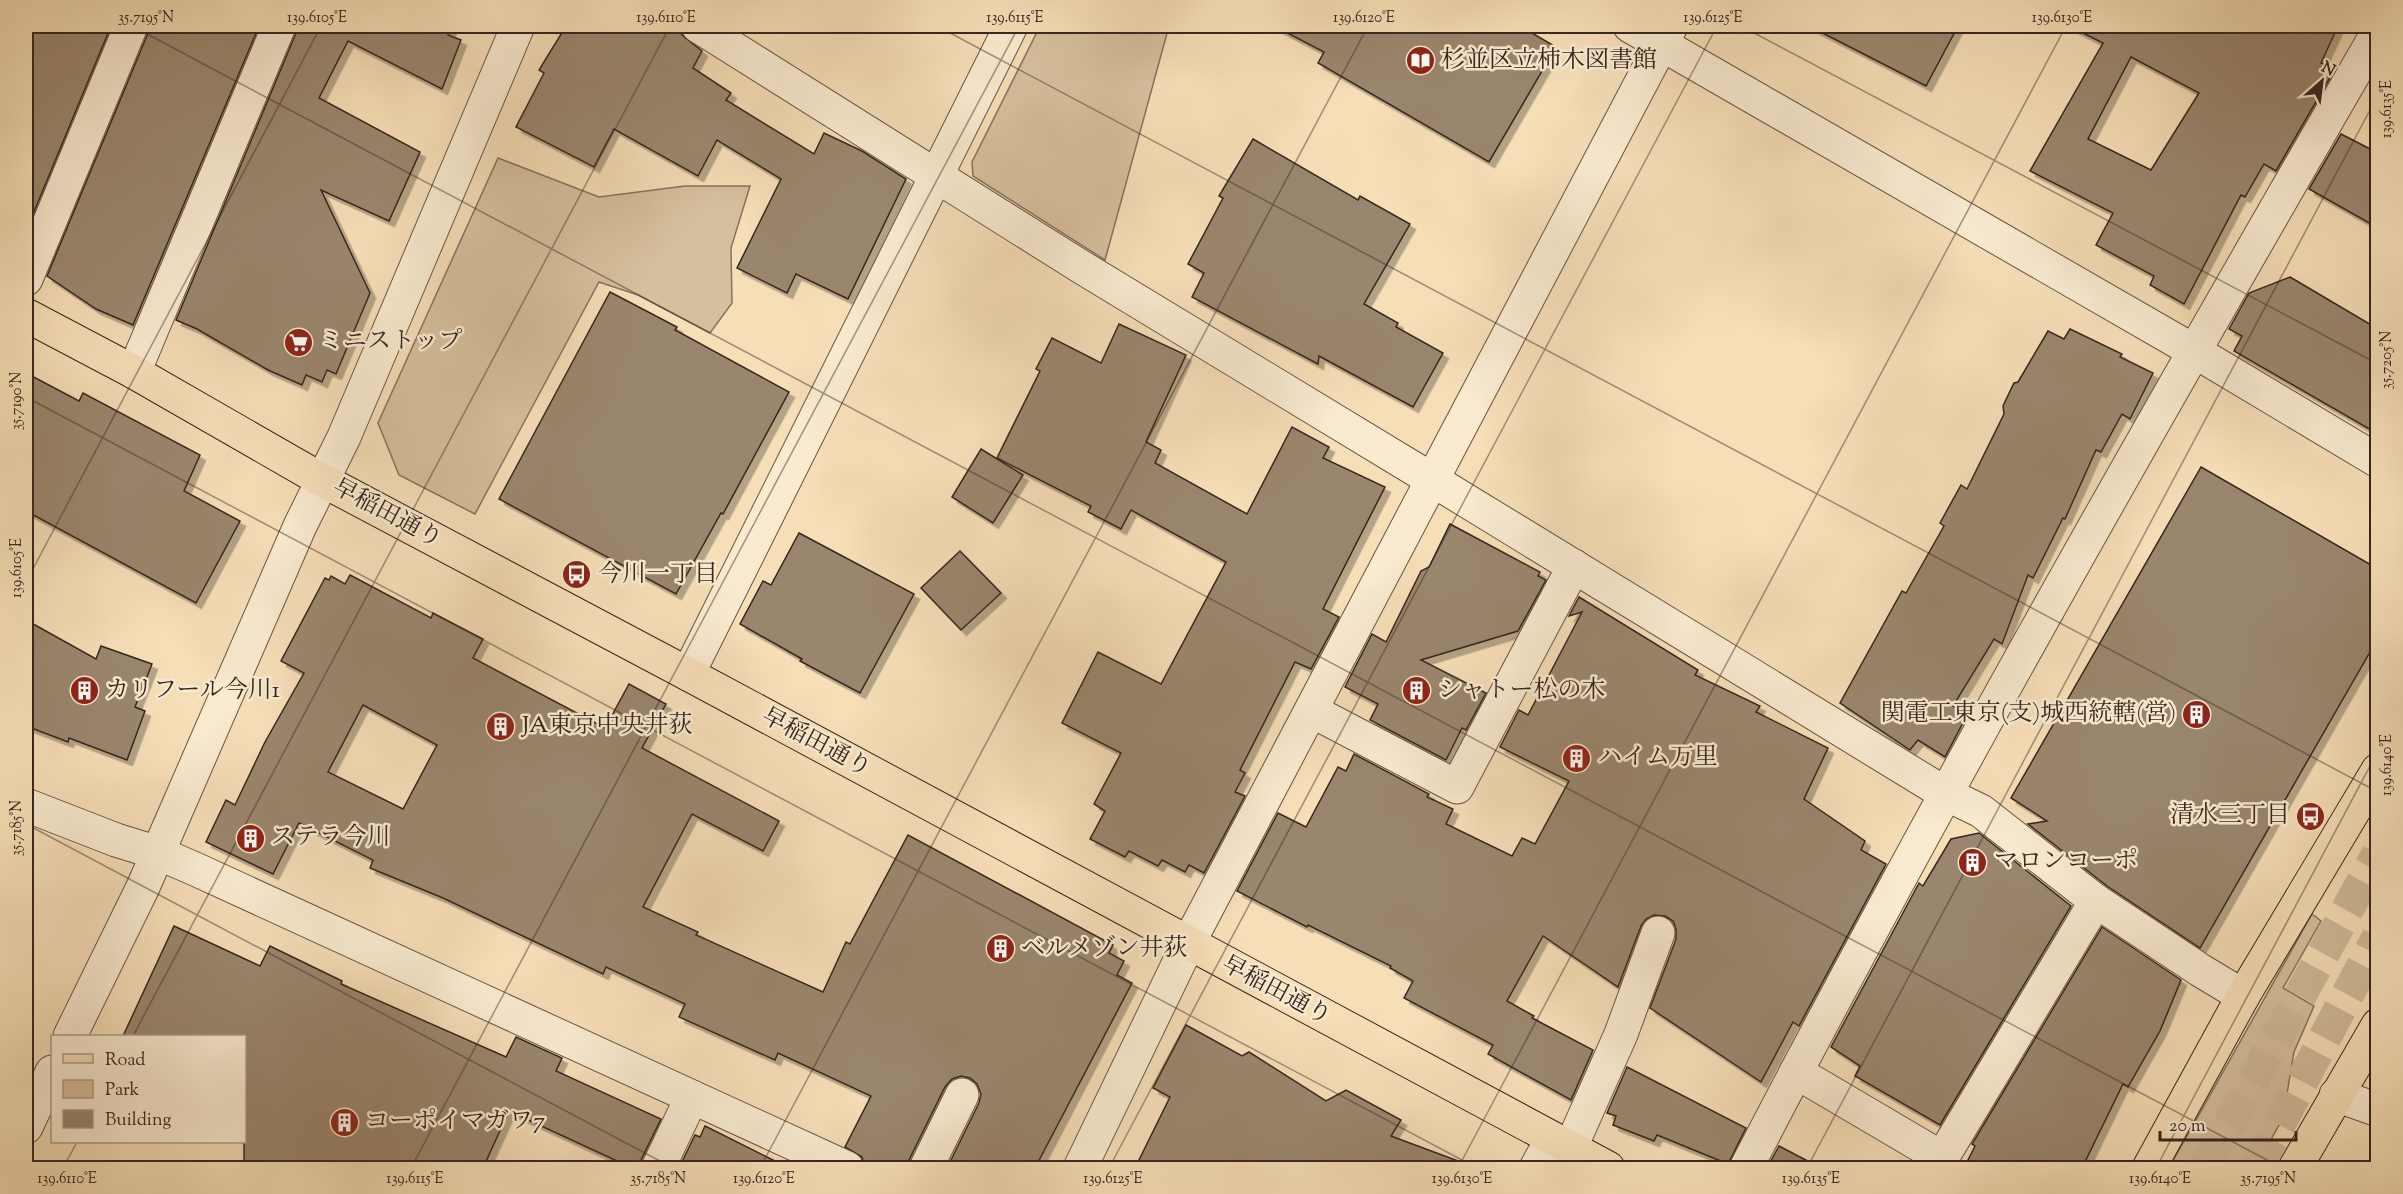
<svg xmlns="http://www.w3.org/2000/svg" width="2403" height="1194" viewBox="0 0 2403 1194" font-family="'Sorts Mill Goudy','Noto Serif JP',serif">
<style>
.green{fill:#d6bf9d;stroke:#86725e;stroke-width:1.5}
.building{fill:#9a866e;stroke:#37261f;stroke-width:1.5;fill-rule:evenodd;filter:url(#shadow)}
.lines{fill:none;stroke-linecap:round;stroke-linejoin:round}
.major-tunnel{stroke:#d0b999;stroke-width:33;stroke-dasharray:33 16;stroke-linecap:butt}
.minor-casing{stroke:#675445;stroke-width:35}
.major-casing{stroke:#37261f;stroke-width:35}
.minor{stroke:#f9ead0;stroke-width:33}
.major{stroke:#f6deb7;stroke-width:33}
.ticks{fill:none;stroke:#37261f;stroke-width:1.5;stroke-opacity:0.45}
.labels{text-anchor:middle;dominant-baseline:central;stroke-width:5;stroke-linejoin:round;paint-order:stroke}
.poi-label{font-size:24px;fill:#37261f;stroke:#f9ead0;text-anchor:start}
.street-label{font-size:24px;fill:#37261f;stroke:#f9ead0}
.neatline{fill:none;stroke:#37261f;stroke-width:2}
.ticks-label{font-size:15px;text-anchor:middle;fill:#37261f}
</style>
<defs>
<filter id="shadow"><feDropShadow dx="5.5" dy="5.5" stdDeviation="0" flood-color="#0004"/></filter>
</defs>
<rect width="100%" height="100%" fill="#f6deb7"/>
<filter id="stains"><feTurbulence type="fractalNoise" baseFrequency=".00333" numOctaves="4"/><feColorMatrix values="0 0 0 0 .2 0 0 0 0 .09 0 0 0 0 .02 0 0 0 .5 -.17"/></filter>
<radialGradient id="worn" r=".72"><stop offset=".6" stop-color="#630" stop-opacity="0"/><stop offset="1" stop-color="#630" stop-opacity=".3"/></radialGradient>
<g class="green">
<path d="M 1040,26 L 1169,26 L 1105,260 L 973,176 L 972,162 Z"/>
<path d="M 498,158 L 599,197 L 685,186 L 750,186 L 731,248 L 732,303 L 710,333 L 638,295 L 599,282 L 475,514 L 399,475 L 378,423 Z"/>
<path d="M 2312,914 L 2321,921 L 2283,988 L 2314,1006 L 2294,1052 L 2283,1118 L 2255,1168 L 2169,1168 Z"/>
</g>
<g class="building">
<path d="M 26,26 L 111,26 L 26,231 Z"/>
<path d="M 149,26 L 259,26 L 133,325 L 96,309 L 47,276 L 148,33 Z"/>
<path d="M 297,26 L 452,26 L 448,35 L 461,40 L 442,89 L 348,41 L 319,98 L 420,152 L 389,221 L 321,190 L 370,293 L 336,374 L 327,370 L 322,382 L 306,375 L 302,385 L 268,370 L 197,329 L 176,320 L 296,33 Z"/>
<path d="M 566,26 L 679,26 L 682,35 L 702,51 L 693,68 L 731,93 L 726,100 L 814,154 L 824,133 L 862,151 L 906,179 L 848,299 L 796,274 L 787,293 L 737,268 L 781,179 L 717,140 L 698,176 L 614,129 L 594,167 L 516,127 L 544,73 L 539,70 Z"/>
<path d="M 1274,26 L 1520,26 L 1556,47 L 1489,162 L 1318,63 L 1324,52 Z"/>
<path d="M 1809,26 L 1958,26 L 1926,86 Z"/>
<path d="M 2069,26 L 2338,26 L 2321,63 L 2335,69 L 2276,171 L 2264,164 L 2245,197 L 2241,195 L 2184,304 L 2150,285 L 2154,276 L 2096,245 L 2113,213 L 2030,171 L 2103,43 ZM 2131,57 L 2199,93 L 2151,170 L 2088,139 Z"/>
<path d="M 2341,134 L 2378,153 L 2378,228 L 2309,189 Z"/>
<path d="M 1253,139 L 1358,200 L 1360,196 L 1410,224 L 1364,304 L 1398,323 L 1396,327 L 1443,353 L 1413,407 L 1319,356 L 1318,364 L 1192,297 L 1204,273 L 1188,264 L 1223,198 L 1219,196 Z"/>
<path d="M 2290,277 L 2378,329 L 2378,434 L 2234,351 L 2242,336 L 2229,329 L 2249,293 Z"/>
<path d="M 610,292 L 677,327 L 675,330 L 789,392 L 723,514 L 721,513 L 676,594 L 499,499 Z"/>
<path d="M 1119,324 L 1186,355 L 1146,442 L 1161,450 L 1155,463 L 1247,514 L 1292,427 L 1329,447 L 1323,458 L 1385,487 L 1323,609 L 1339,617 L 1311,669 L 1295,662 L 1240,770 L 1245,773 L 1235,792 L 1245,796 L 1204,873 L 1189,865 L 1185,872 L 1162,860 L 1158,866 L 1129,851 L 1125,857 L 1090,839 L 1105,811 L 1094,804 L 1121,753 L 1062,723 L 1098,652 L 1161,684 L 1226,562 L 1131,510 L 1121,529 L 1088,512 L 1091,506 L 997,458 L 1040,371 L 1036,369 L 1052,338 L 1101,363 Z"/>
<path d="M 2070,329 L 2122,354 L 2120,357 L 2153,373 L 2130,419 L 2122,414 L 2101,452 L 2096,450 L 2065,519 L 2063,518 L 2033,578 L 2028,575 L 2002,644 L 1994,639 L 1953,706 L 1967,715 L 1945,757 L 1918,740 L 1910,750 L 1840,703 L 1902,591 L 1906,593 L 1944,526 L 1940,523 L 1961,485 L 1967,489 L 2004,414 L 2003,406 L 2014,383 L 2018,382 L 2048,331 L 2064,339 Z"/>
<path d="M 26,373 L 79,401 L 83,393 L 200,455 L 184,491 L 240,521 L 196,603 L 26,511 Z"/>
<path d="M 981,449 L 1023,475 L 993,523 L 952,497 Z"/>
<path d="M 2201,467 L 2378,569 L 2378,638 L 2200,948 L 2107,886 L 2028,824 L 2047,821 L 2011,798 Z"/>
<path d="M 1450,524 L 1540,572 L 1538,576 L 1546,580 L 1518,631 L 1421,660 L 1486,693 L 1466,730 L 1462,728 L 1446,760 L 1370,720 L 1378,704 L 1345,687 L 1372,634 L 1386,642 L 1421,571 L 1429,567 Z"/>
<path d="M 799,533 L 914,594 L 860,693 L 800,661 L 802,659 L 740,624 L 763,581 L 771,585 Z"/>
<path d="M 960,551 L 1001,593 L 961,630 L 921,588 Z"/>
<path d="M 350,575 L 431,618 L 433,613 L 483,639 L 473,658 L 605,728 L 629,684 L 666,704 L 642,748 L 779,821 L 763,851 L 692,814 L 643,907 L 698,932 L 696,935 L 823,992 L 846,942 L 850,944 L 908,835 L 1113,945 L 1109,953 L 1124,961 L 1117,975 L 1132,983 L 1035,1168 L 947,1168 L 979,1103 L 981,1094 L 977,1084 L 970,1078 L 961,1076 L 952,1079 L 945,1087 L 909,1160 L 907,1168 L 865,1168 L 862,1157 L 845,1147 L 871,1096 L 778,1053 L 775,1060 L 679,1017 L 685,1004 L 606,967 L 603,974 L 443,898 L 370,868 L 373,860 L 299,823 L 273,874 L 206,842 L 226,800 L 235,805 L 265,742 L 304,673 L 281,661 L 325,578 L 329,580 L 331,576 L 345,584 ZM 363,705 L 437,745 L 403,809 L 328,772 Z"/>
<path d="M 1579,597 L 1698,670 L 1695,675 L 1760,706 L 1756,712 L 1828,748 L 1804,799 L 1865,841 L 1861,850 L 1886,864 L 1799,1026 L 1793,1022 L 1761,1082 L 1650,1008 L 1676,939 L 1676,929 L 1673,921 L 1665,916 L 1654,915 L 1646,919 L 1641,926 L 1618,987 L 1543,936 L 1507,1001 L 1534,1016 L 1532,1018 L 1593,1050 L 1571,1100 L 1488,1054 L 1493,1045 L 1404,998 L 1413,981 L 1390,968 L 1391,966 L 1308,925 L 1307,927 L 1237,891 L 1278,813 L 1306,827 L 1338,767 L 1346,771 L 1354,754 L 1429,794 L 1427,797 L 1453,809 L 1446,824 L 1512,856 L 1522,838 L 1535,844 L 1569,781 L 1500,747 L 1519,710 L 1528,715 L 1582,612 L 1569,616 Z"/>
<path d="M 26,620 L 96,659 L 101,646 L 152,664 L 135,707 L 145,711 L 127,760 L 69,738 L 68,742 L 26,726 Z"/>
<path d="M 1979,833 L 2071,906 L 1940,1125 L 1855,1076 L 1860,1066 L 1831,1047 L 1919,883 L 1923,886 L 1951,839 Z"/>
<path d="M 174,926 L 260,966 L 270,946 L 342,981 L 341,984 L 506,1057 L 516,1037 L 562,1058 L 556,1071 L 661,1119 L 641,1160 L 639,1168 L 632,1168 L 509,1111 L 483,1168 L 244,1168 L 244,1036 L 123,1036 Z"/>
<path d="M 2102,927 L 2181,980 L 2160,1031 L 2128,1087 L 2123,1084 L 2082,1168 L 1964,1168 L 1975,1146 L 1972,1144 Z"/>
<path d="M 1186,1025 L 1242,1056 L 1249,1052 L 1326,1101 L 1346,1090 L 1401,1120 L 1391,1136 L 1469,1165 L 1469,1168 L 1135,1168 L 1170,1097 L 1153,1088 Z"/>
<path d="M 1627,1067 L 1746,1128 L 1728,1164 L 1657,1135 L 1654,1141 L 1613,1125 L 1616,1116 L 1607,1113 Z"/>
<path d="M 705,1126 L 789,1168 L 679,1168 L 695,1135 L 700,1137 Z"/>
<path d="M 1779,1146 L 1821,1168 L 1767,1168 Z"/>
</g>
<g class="lines">
<g class="major-tunnel">
<path d="M 2205,1168 L 2378,854"/>
<path d="M 2256,1168 L 2378,937"/>
</g>
<defs>
<g id="minor">
<path d="M 698,26 L 1083,268 L 1431,479 L 1946,794 L 1981,811 L 2096,901 L 2200,970 L 2243,996"/>
<path d="M 1630,26 L 2194,351 L 2378,461"/>
<path d="M 26,279 L 131,26"/>
<path d="M 134,372 L 279,26"/>
<path d="M 688,674 L 1011,26"/>
<path d="M 1312,711 L 1457,787 L 1574,566"/>
<path d="M 26,805 L 116,840 L 158,853 L 195,869 L 847,1168"/>
<path d="M 70,1036 L 143,887 L 300,526 L 344,437 L 518,26"/>
<path d="M 1796,1072 L 1942,1158 L 2096,901"/>
<path d="M 2336,1095 L 2378,1110"/>
<path d="M 26,1127 L 52,1072"/>
<path d="M 1570,1149 L 1621,1034 L 1658,933"/>
<path d="M 658,1168 L 692,1097"/>
<path d="M 926,1168 L 962,1095"/>
<path d="M 1080,1168 L 1188,944 L 1671,26"/>
<path d="M 1536,1168 L 1552,1139"/>
<path d="M 1746,1168 C 1945,784 2161,407 2378,32"/>
</g>
<g id="major">
<path d="M 26,315 L 134,372 L 322,480 L 688,674 L 1608,1168"/>
<path d="M 2149,1168 L 2243,996 L 2378,770"/>
<path d="M 2295,1168 L 2378,1025"/>
</g>
</defs>
<use href="#minor" class="minor-casing"/>
<use href="#major" class="major-casing"/>
<use href="#minor" class="minor"/>
<use href="#major" class="major"/>
</g>
<path class="ticks" d="M 132,26 L 2282,1168M 937,26 L 2378,792M 1741,26 L 2378,364M 26,397 L 1477,1168M 26,582 L 321,26M 26,824 L 673,1168M 133,1036 L 670,26M 63,1168 L 77,1142M 411,1168 L 1019,26M 760,1168 L 1368,26M 1109,1168 L 1717,26M 1458,1168 L 2066,26M 1807,1168 L 2378,95M 2156,1168 L 2378,751"/>
<defs>
<symbol id="library-disc" viewBox="-11 -11 22 22"><circle r="9.5" fill="#8f2418" stroke="#f9ead0"/><path d="M-6-4Q-3-5.5-.7-3.5V5Q-3 3-6 4ZM6-4Q3-5.5 .7-3.5V5Q3 3 6 4Z" fill="#fff"/></symbol>
<symbol id="supermarket-disc" viewBox="-11 -11 22 22"><circle r="9.5" fill="#8f2418" stroke="#f9ead0"/><path d="M-6-5.5h2.5l.6 2H6L4.5 2H-2.5L-4.4-4H-6ZM-1.5 3.2a1.3 1.3 0 1 0 .1 0ZM3 3.2a1.3 1.3 0 1 0 .1 0Z" fill="#fff"/></symbol>
<symbol id="bus-disc" viewBox="-11 -11 22 22"><circle r="9.5" fill="#8f2418" stroke="#f9ead0"/><path d="M-5-6H5V4H4V6H2V4H-2V6H-4V4H-5ZM-3.5-4V0h7V-4ZM-3.5 1.2v1.5H-2V1.2ZM2 1.2v1.5H3.5V1.2Z" fill="#fff"/></symbol>
<symbol id="building-disc" viewBox="-11 -11 22 22"><circle r="9.5" fill="#8f2418" stroke="#f9ead0"/><path d="M-4-6H4V6H1V3H-1V6H-4ZM-2.5-4.3h1.7v1.8h-1.7ZM.8-4.3h1.7v1.8H.8ZM-2.5-1h1.7V.8h-1.7ZM.8-1h1.7V.8H.8Z" fill="#fff"/></symbol>
</defs>
<g fill-rule="evenodd">
<use href="#library-disc" x="1404" y="44" width="33" height="33"/>
<use href="#supermarket-disc" x="282" y="326" width="33" height="33"/>
<use href="#bus-disc" x="560" y="558" width="33" height="33"/>
<use href="#building-disc" x="68" y="674" width="33" height="33"/>
<use href="#building-disc" x="1400" y="674" width="33" height="33"/>
<use href="#building-disc" x="2180" y="698" width="33" height="33"/>
<use href="#building-disc" x="484" y="710" width="33" height="33"/>
<use href="#building-disc" x="1560" y="742" width="33" height="33"/>
<use href="#bus-disc" x="2294" y="800" width="33" height="33"/>
<use href="#building-disc" x="234" y="822" width="33" height="33"/>
<use href="#building-disc" x="1956" y="846" width="33" height="33"/>
<use href="#building-disc" x="984" y="932" width="33" height="33"/>
<use href="#building-disc" x="328" y="1106" width="33" height="33"/>
</g>
<g class="labels">
<g class="poi-label">
<text x="1441" y="61">杉並区立柿木図書館</text>
<text x="319" y="342">ミニストップ</text>
<text x="598" y="575">今川一丁目</text>
<text x="105" y="691">カリフール今川1</text>
<text x="1438" y="691">シャトー松の木</text>
<text x="2176" y="714" text-anchor="end">関電工東京(支)城西統轄(営)</text>
<text x="522" y="726">JA東京中央井荻</text>
<text x="1598" y="758">ハイム万里</text>
<text x="2290" y="816" text-anchor="end">清水三丁目</text>
<text x="271" y="838">ステラ今川</text>
<text x="1994" y="862">マロンコーポ</text>
<text x="1021" y="949">ベルメゾン井荻</text>
<text x="365" y="1122">コーポイマガワ7</text>
</g>
<g class="street-label">
<text transform="translate(387 514) rotate(28)">早稲田通り</text>
<text transform="translate(816 743) rotate(28)">早稲田通り</text>
<text transform="translate(1276 991) rotate(28)">早稲田通り</text>
</g>
</g>
<rect width="2403" height="1194" fill="none" stroke="#f6deb7" stroke-width="66"/>
<rect x="51" y="1035" width="195" height="108" fill="#f9ead0" stroke="#ab9c89" stroke-width="1.5"/>
<rect x="63" y="1054" width="30" height="9" fill="#f6deb7" stroke="#ab9c89" stroke-width="1.5"/>
<text x="105" y="1065" font-size="18" fill="#37261f">Road</text>
<rect x="63" y="1080" width="30" height="18" fill="#d6bf9d" stroke="#ab9c89" stroke-width="1.5"/>
<text x="105" y="1095" font-size="18" fill="#37261f">Park</text>
<rect x="63" y="1110" width="30" height="18" fill="#9a866e" stroke="#ab9c89" stroke-width="1.5"/>
<text x="105" y="1125" font-size="18" fill="#37261f">Building</text>
<g transform="translate(2322 81) rotate(28)" stroke="#f9ead0" stroke-width="4.5" paint-order="stroke">
<path d="M0-4.5L10 22L0 15L-10 22Z" fill="#37261f"/>
<text y="-9" font-size="16" font-weight="bold" text-anchor="middle" fill="#37261f">N</text>
</g>
<path d="M2160 1131v9h136v-9" fill="none" stroke="#37261f" stroke-width="3"/>
<text x="2169" y="1131" font-size="18" fill="#37261f" stroke="#f9ead0" stroke-width="4.5" paint-order="stroke">20 m</text>
<rect x="33" y="33" width="2337" height="1128" class="neatline"/>
<g class="ticks-label">
<text x="146" y="22">35.7195°N</text>
<text x="317" y="22">139.6105°E</text>
<text x="666" y="22">139.6110°E</text>
<text x="1015" y="22">139.6115°E</text>
<text x="1364" y="22">139.6120°E</text>
<text x="1713" y="22">139.6125°E</text>
<text x="2062" y="22">139.6130°E</text>
<text transform="translate(2386 109) rotate(-90)" y="5">139.6135°E</text>
<text transform="translate(2386 360) rotate(-90)" y="5">35.7205°N</text>
<text transform="translate(16 401) rotate(-90)" y="5">35.7190°N</text>
<text transform="translate(16 568) rotate(-90)" y="5">139.6105°E</text>
<text transform="translate(2386 765) rotate(-90)" y="5">139.6140°E</text>
<text transform="translate(16 828) rotate(-90)" y="5">35.7185°N</text>
<text x="67" y="1183">139.6110°E</text>
<text x="415" y="1183">139.6115°E</text>
<text x="658" y="1183">35.7185°N</text>
<text x="764" y="1183">139.6120°E</text>
<text x="1113" y="1183">139.6125°E</text>
<text x="1462" y="1183">139.6130°E</text>
<text x="1811" y="1183">139.6135°E</text>
<text x="2160" y="1183">139.6140°E</text>
<text x="2268" y="1183">35.7195°N</text>
</g>
<rect width="100%" height="100%" filter="url(#stains)"/>
<rect width="100%" height="100%" fill="url(#worn)"/>
</svg>
